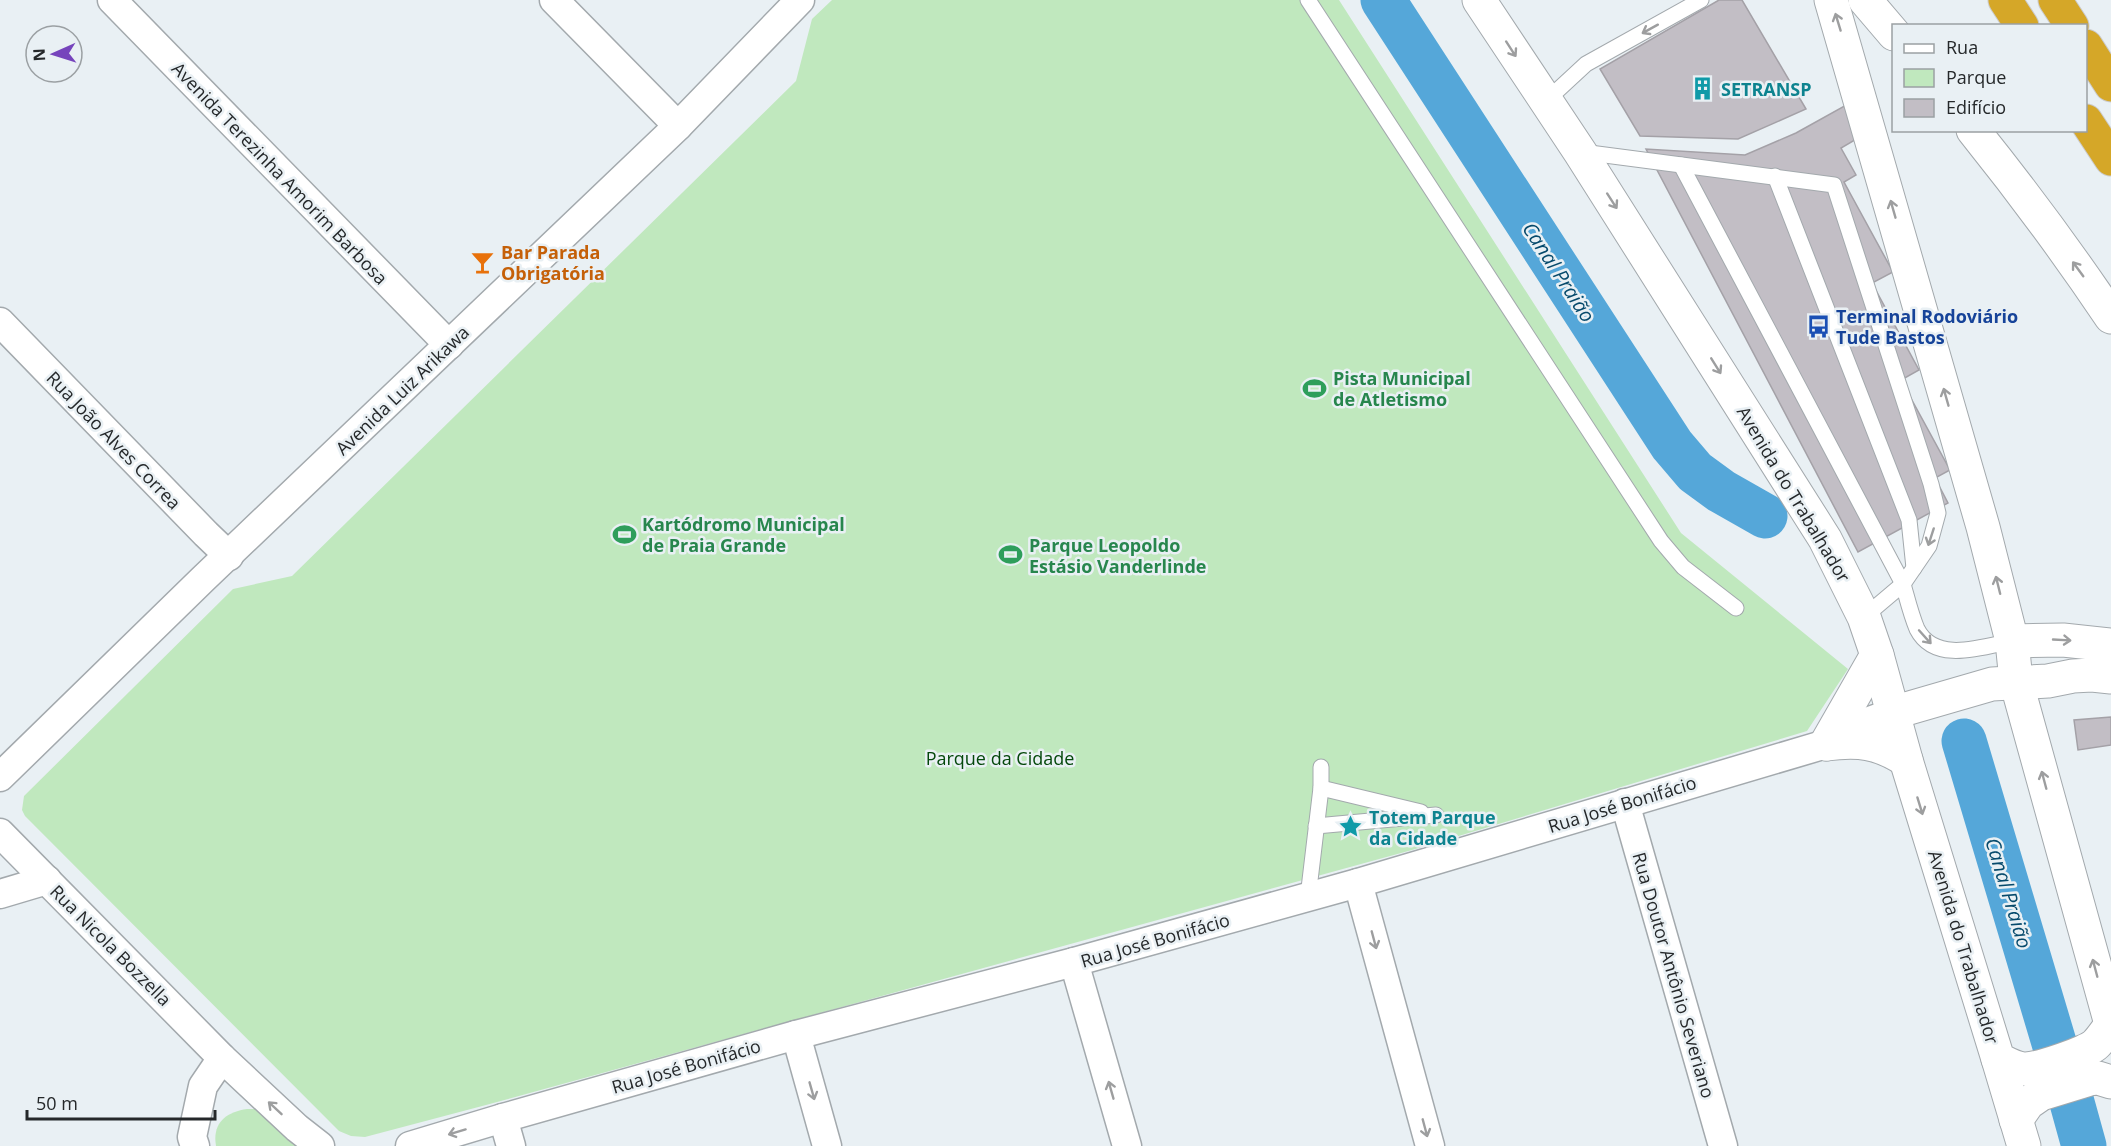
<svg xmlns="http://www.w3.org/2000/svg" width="2111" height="1146" viewBox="0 0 2111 1146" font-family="'Open Sans',sans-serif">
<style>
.green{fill:#c0e8be}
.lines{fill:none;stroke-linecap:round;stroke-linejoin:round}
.river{stroke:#55a7d9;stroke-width:45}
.building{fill:#c2bec5;stroke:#a4a1a7;stroke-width:1.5}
.service-casing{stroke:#a3a9ad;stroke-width:17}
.minor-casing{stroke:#a3a9ad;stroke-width:31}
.tertiary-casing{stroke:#a3a9ad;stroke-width:35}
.secondary-casing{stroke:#a3a9ad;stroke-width:35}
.motorway-casing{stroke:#cbcbcc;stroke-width:35}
.service{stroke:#fff;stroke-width:15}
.minor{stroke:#fff;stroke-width:28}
.tertiary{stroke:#fff;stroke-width:33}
.secondary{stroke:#fff;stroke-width:33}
.motorway{stroke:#d5a728;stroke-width:33}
.oneway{stroke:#9d9e9f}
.labels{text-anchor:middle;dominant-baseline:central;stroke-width:5;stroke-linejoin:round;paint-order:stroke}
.culture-label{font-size:18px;font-weight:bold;fill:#0d838f;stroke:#e9f0f4;text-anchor:start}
.street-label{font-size:18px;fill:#25282a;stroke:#e9f0f4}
.food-label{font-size:18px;font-weight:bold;fill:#c56008;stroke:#e9f0f4;text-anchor:start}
.transit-label{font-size:18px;font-weight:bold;fill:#164399;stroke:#e9f0f4;text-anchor:start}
.leisure-label{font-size:18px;font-weight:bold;fill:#27864d;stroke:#e9f0f4;text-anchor:start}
.park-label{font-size:18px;fill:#04480b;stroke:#e9f0f4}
.water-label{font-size:20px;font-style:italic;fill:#064a6c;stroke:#e9f0f4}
</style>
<rect width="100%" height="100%" fill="#e9f0f4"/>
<g class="green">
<path d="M 832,0 L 1339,0 L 1681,533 L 1848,669 L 1807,731 L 1412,850 L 486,1105 L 365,1137 L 351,1136 L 339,1131 L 25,816 L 22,810 L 24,796 L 233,589 L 292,576 L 796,81 L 812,19 Z"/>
<path d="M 247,1109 L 257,1109 L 299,1146 L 216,1146 C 212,1123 226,1112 247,1109 Z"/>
</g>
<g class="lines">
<g class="river">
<path d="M 1383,0 L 1672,445 L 1695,472 L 1721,491 L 1765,516"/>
<path d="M 1964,741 L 2055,1046"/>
<path d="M 2071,1099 L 2084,1146"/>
</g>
</g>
<g class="building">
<path d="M 1719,0 L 1742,0 L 1806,109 L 1738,139 L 1640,136 L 1600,69 Z"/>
<path d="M 1848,104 L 1860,137 L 1841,148 L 1856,175 L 1844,182 L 1893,272 L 1872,283 L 1919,370 L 1901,380 L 1950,470 L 1935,478 L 1948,503 L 1858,552 L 1646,149 L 1745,155 L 1796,133 Z"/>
<path d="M 2111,717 L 2111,745 L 2078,750 L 2074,720 Z"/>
</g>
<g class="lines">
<defs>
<g id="service">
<path d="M 1308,0 L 1661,541 L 1683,567 L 1736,608"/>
<path d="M 1546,101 L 1586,64 L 1701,0"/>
<path d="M 1582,152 L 1834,185 L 1931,484 L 1938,513 L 1929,546 L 1903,584 L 1864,617"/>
<path d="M 1681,165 L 1903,584 C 1907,598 1911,615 1917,629 C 1935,664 1982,647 2012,641"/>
<path d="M 1775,176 L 1909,520 L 1914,568"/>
<path d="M 1321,788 L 1421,812"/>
<path d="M 1316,826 L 1436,815"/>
<path d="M 1308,897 L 1321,788 L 1321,767"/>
</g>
<g id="minor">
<path d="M 112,0 L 449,345"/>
<path d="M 554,0 L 678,126"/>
<path d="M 0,322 L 206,534 L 229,556"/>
<path d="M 0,777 L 203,579 L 678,126 L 800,0"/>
<path d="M 1625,803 L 1723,1146"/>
<path d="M 0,833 L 222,1058 L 297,1128 L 320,1146"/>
<path d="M 1358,883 L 1430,1146"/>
<path d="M 0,894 L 47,880"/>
<path d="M 1074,962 L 1127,1146"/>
<path d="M 796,1035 L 827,1146"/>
<path d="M 503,1118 L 511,1146"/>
<path d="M 195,1146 L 192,1137 L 203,1086 L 222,1058"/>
<path d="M 410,1146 L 503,1118 L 796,1035 L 1074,962 L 1358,883 L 1826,744 L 1853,727 L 1892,713"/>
</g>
<g id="tertiary">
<path d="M 1998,1059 L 2024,1146"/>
<path d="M 2016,1120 L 2028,1103 L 2041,1094 L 2090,1079 L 2098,1078 L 2111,1082"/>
</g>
<g id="secondary">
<path d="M 1479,0 L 1580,152 L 1825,539 L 1864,617 L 1877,655 L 1906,760 L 1998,1059 C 2006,1063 2016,1069 2025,1069 C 2038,1069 2087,1053 2096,1044 C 2102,1038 2106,1031 2111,1025"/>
<path d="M 1831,0 L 1983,527 L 2012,641 L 2016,681 L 2111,1024"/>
<path d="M 1865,0 L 1894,34"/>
<path d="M 1973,130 C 2022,191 2068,253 2111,317"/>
<path d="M 2012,641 L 2063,640 L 2111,645"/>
<path d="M 1892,713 L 1992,684 L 2048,681 L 2073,676 L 2092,675 L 2111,677"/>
<path d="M 1826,744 L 1877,655"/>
<path d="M 1826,744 C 1859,740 1878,742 1906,760"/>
</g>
<g id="motorway">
<path d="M 2005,0 L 2022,26"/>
<path d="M 2055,0 L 2072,26"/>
<path d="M 2086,46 L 2111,85"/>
<path d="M 2086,121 L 2111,159"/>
</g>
</defs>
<use href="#service" class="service-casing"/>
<use href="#minor" class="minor-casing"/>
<use href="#tertiary" class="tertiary-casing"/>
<use href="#secondary" class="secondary-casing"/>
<use href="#motorway" class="motorway-casing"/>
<use href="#service" class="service"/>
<use href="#minor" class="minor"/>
<use href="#tertiary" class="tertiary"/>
<use href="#secondary" class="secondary"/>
<use href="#motorway" class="motorway"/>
</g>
<defs><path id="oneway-shaft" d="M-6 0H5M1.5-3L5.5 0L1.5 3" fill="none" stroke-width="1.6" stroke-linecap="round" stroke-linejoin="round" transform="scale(1.5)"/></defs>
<g class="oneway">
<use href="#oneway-shaft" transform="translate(1838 22) rotate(-107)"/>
<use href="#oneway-shaft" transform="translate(1650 29) rotate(151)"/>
<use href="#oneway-shaft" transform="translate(1511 49) rotate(57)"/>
<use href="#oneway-shaft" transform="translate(1612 201) rotate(57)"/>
<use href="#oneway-shaft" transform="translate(1893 209) rotate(-106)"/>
<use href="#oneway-shaft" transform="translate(2078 269) rotate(-126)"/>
<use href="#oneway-shaft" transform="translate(1716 366) rotate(58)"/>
<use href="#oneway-shaft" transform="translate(1946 397) rotate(-106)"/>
<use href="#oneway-shaft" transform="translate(1931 537) rotate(108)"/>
<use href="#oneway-shaft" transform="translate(1998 585) rotate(-104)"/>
<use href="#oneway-shaft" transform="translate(1925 637) rotate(48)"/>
<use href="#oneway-shaft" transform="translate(2062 640) rotate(3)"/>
<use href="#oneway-shaft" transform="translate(2044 780) rotate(-105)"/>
<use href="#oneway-shaft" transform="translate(1920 806) rotate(73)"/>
<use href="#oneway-shaft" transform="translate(1374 940) rotate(75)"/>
<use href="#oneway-shaft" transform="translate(2095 968) rotate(-105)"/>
<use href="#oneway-shaft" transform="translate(1111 1090) rotate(-106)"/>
<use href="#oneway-shaft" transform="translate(812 1091) rotate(74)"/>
<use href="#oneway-shaft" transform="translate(275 1108) rotate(-137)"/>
<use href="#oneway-shaft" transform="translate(1425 1128) rotate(75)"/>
<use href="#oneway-shaft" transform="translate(457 1132) rotate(163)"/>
</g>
<defs>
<symbol id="building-bare" viewBox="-9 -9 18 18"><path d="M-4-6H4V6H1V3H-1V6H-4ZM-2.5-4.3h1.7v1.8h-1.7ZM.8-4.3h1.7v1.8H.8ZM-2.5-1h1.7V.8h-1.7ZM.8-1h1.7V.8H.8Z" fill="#0f9aa8" stroke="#e9f0f4" stroke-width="2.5" paint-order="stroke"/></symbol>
<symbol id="bar-bare" viewBox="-9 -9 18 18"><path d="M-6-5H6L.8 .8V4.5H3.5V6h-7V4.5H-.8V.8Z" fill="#e8710a" stroke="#e9f0f4" stroke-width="2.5" paint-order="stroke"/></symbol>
<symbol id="bus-bare" viewBox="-9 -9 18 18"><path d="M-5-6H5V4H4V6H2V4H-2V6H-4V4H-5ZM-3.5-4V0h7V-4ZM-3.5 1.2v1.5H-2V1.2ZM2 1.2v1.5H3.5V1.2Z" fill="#1a4fb4" stroke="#e9f0f4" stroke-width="2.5" paint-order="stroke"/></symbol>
<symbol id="stadium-bare" viewBox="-9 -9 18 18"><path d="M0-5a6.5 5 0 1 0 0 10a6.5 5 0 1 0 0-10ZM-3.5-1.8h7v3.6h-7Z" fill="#2e9e5b" stroke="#e9f0f4" stroke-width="2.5" paint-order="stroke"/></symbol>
<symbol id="sight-bare" viewBox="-9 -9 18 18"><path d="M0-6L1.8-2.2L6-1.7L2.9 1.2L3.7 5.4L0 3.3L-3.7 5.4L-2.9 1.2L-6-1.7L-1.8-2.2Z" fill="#0f9aa8" stroke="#e9f0f4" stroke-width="2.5" paint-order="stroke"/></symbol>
</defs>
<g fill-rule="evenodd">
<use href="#building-bare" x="1686" y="72" width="33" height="33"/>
<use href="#bar-bare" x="466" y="246" width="33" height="33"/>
<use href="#bus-bare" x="1802" y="310" width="33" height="33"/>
<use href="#stadium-bare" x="1298" y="372" width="33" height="33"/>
<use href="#stadium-bare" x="608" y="518" width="33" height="33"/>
<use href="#stadium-bare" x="994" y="538" width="33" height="33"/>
<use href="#sight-bare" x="1334" y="810" width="33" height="33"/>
</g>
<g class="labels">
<g class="culture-label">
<text x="1721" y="89">SETRANSP</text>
<text x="1369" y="817">Totem Parque<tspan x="1369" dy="21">da Cidade</tspan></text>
</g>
<g class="street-label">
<text transform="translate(280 173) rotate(46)">Avenida Terezinha Amorim Barbosa</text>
<text transform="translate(402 390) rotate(-44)">Avenida Luiz Arikawa</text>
<text transform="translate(114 440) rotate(46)">Rua João Alves Correa</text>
<text transform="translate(1794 494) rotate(59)">Avenida do Trabalhador</text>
<text transform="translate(1622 804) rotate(-17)">Rua José Bonifácio</text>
<text transform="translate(1155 940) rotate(-16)">Rua José Bonifácio</text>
<text transform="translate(111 945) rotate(45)">Rua Nicola Bozzella</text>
<text transform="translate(1964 947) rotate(73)">Avenida do Trabalhador</text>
<text transform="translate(1674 975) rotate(74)">Rua Doutor Antônio Severiano</text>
<text transform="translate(686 1066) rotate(-16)">Rua José Bonifácio</text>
</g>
<g class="food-label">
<text x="501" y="252">Bar Parada<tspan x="501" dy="21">Obrigatória</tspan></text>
</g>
<g class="transit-label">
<text x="1836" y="316">Terminal Rodoviário<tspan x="1836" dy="21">Tude Bastos</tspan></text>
</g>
<g class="leisure-label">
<text x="1333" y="378">Pista Municipal<tspan x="1333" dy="21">de Atletismo</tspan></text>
<text x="642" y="524">Kartódromo Municipal<tspan x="642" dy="21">de Praia Grande</tspan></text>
<text x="1029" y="545">Parque Leopoldo<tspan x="1029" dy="21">Estásio Vanderlinde</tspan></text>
</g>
<g class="park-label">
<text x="1000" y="758">Parque da Cidade</text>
</g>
<g class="water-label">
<text transform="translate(1559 272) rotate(57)">Canal Praião</text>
<text transform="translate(2009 893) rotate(73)">Canal Praião</text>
</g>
</g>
<rect x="1892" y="24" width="195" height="108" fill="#e9f0f4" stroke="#9ba0a3" stroke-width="1.5"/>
<rect x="1904" y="44" width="30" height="9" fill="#ffffff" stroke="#9ba0a3" stroke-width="1.5"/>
<text x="1946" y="54" font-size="18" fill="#25282a">Rua</text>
<rect x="1904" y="69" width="30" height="18" fill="#c0e8be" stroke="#9ba0a3" stroke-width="1.5"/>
<text x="1946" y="84" font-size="18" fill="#25282a">Parque</text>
<rect x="1904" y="99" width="30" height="18" fill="#c2bec5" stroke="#9ba0a3" stroke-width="1.5"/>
<text x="1946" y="114" font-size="18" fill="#25282a">Edifício</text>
<g transform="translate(54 54) rotate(267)"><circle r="28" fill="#e9f0f4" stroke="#9ba0a3" stroke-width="1.5"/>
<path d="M0-4.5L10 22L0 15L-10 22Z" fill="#7644bc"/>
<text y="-9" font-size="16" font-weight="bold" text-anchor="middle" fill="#25282a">N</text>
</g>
<path d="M27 1110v9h188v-9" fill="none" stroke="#25282a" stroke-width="3"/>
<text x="36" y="1110" font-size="18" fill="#25282a" stroke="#e9f0f4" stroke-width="4.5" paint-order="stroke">50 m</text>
</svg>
